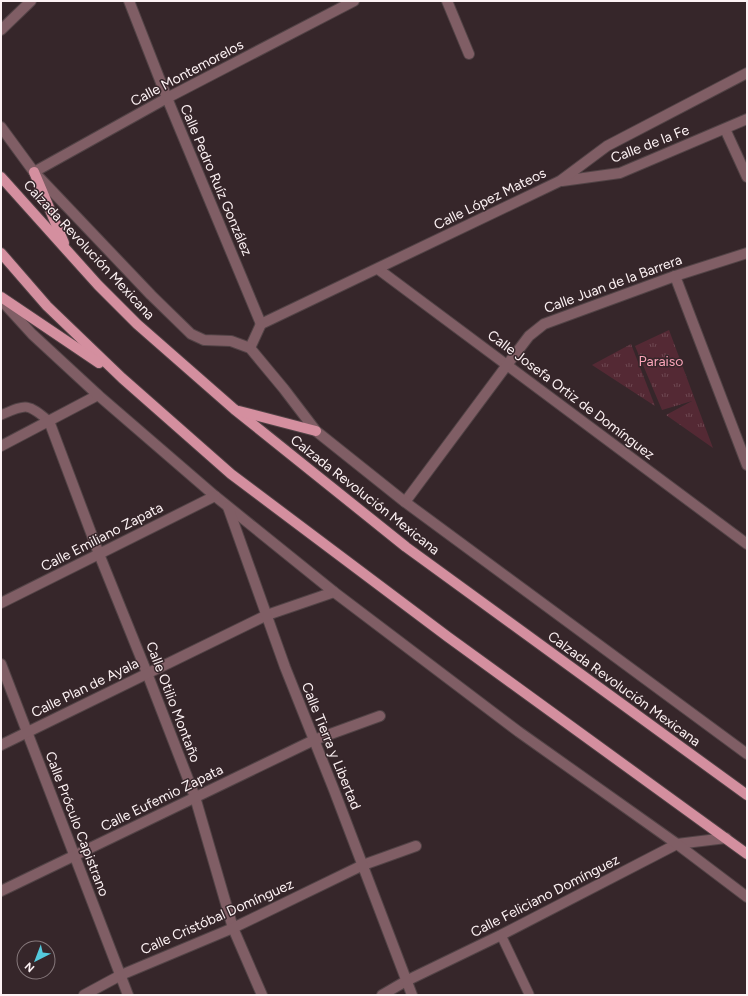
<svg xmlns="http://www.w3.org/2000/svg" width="748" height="996" viewBox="0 0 748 996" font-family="Figtree,sans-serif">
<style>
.park{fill:url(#park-tufts)}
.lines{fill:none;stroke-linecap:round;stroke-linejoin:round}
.service-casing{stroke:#524346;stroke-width:11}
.minor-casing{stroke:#524346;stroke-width:12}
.tertiary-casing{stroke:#524346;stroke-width:12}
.primary-casing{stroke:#524346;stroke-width:12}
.service{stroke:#805e65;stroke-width:9}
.minor{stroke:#805e65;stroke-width:10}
.tertiary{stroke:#805e65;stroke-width:10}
.primary{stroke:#d48f9f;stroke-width:10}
.labels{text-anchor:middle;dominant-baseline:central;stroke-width:3;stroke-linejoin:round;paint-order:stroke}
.street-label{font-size:14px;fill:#fdf2f4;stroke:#36262a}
.park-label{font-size:14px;fill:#faa4b8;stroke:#36262a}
</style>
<defs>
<pattern id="park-tufts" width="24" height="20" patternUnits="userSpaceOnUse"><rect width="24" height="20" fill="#542934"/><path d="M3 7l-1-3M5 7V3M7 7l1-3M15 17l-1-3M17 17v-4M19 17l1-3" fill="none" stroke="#6e4852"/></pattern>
</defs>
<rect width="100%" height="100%" fill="#36262a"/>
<g class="park">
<path d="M 669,330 L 713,448 L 666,415 L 692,401 L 662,410 L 635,346 Z"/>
<path d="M 631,344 L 655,406 L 592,365 Z"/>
</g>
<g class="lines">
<defs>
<g id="service">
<path d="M 1,415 C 27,404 27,403 49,421"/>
<path d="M 501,935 L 529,994"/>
</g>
<g id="minor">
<path d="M 129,1 L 167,98 L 261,324"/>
<path d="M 447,1 L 469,54"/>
<path d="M 1,30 L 31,1"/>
<path d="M 725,129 L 747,177"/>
<path d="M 34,172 L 167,98 L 354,1"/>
<path d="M 562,181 L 620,173 L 747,119"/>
<path d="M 378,269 L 747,544"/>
<path d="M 675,276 L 747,465"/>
<path d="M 250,348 L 261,324 L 560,181 L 607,146 L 747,73"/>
<path d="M 49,421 L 99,554 L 147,673 L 195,797 L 233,928 L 262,995"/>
<path d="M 1,446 L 98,395"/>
<path d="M 405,502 L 507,365 L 529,336 L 544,324 L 675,276 L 747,253"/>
<path d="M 1,664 L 128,995"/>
<path d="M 1,745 L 267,615 L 334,592"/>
<path d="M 1,891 L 314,740 L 380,716"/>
<path d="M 84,995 L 121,975 L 233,928 L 363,865 L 416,846"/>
<path d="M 382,995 L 406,981 L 501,935 L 677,844 L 726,838"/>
</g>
<g id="tertiary">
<path d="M 1,127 L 34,172 L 151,295 L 191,334 L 204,340 L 231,341 L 250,348 L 284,389 L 316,431 L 405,502 L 747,754"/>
<path d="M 1,300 L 32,334 L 98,395 L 215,496 L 334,592 L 519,732 L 677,844 L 747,897"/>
<path d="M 228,507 L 285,667 L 334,790 L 412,995"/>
<path d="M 1,603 L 215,496"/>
</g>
<g id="primary">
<path d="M 34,172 L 64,243"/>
<path d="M 1,177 L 98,285 L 137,324 L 234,409 L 406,547 L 747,795"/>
<path d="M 1,253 L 47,306 L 122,378 L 231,474 L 448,637 L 747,854"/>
<path d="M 1,297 L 99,363"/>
<path d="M 239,411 L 316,431"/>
</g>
</defs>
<use href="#service" class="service-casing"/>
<use href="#minor" class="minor-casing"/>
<use href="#tertiary" class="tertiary-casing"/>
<use href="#primary" class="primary-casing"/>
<use href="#service" class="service"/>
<use href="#minor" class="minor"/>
<use href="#tertiary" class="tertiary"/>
<use href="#primary" class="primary"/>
</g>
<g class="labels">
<g class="street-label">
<text transform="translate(187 73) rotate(-28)">Calle Montemorelos</text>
<text transform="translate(650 144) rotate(-21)">Calle de la Fe</text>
<text transform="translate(216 180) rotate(67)">Calle Pedro Ruíz González</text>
<text transform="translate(490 199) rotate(-26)">Calle López Mateos</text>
<text transform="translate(89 250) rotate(47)">Calzada Revolución Mexicana</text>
<text transform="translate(613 284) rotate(-20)">Calle Juan de la Barrera</text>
<text transform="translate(571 395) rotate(37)">Calle Josefa Ortiz de Domínguez</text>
<text transform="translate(365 495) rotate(38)">Calzada Revolución Mexicana</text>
<text transform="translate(102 537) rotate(-27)">Calle Emiliano Zapata</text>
<text transform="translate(85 688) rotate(-26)">Calle Plan de Ayala</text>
<text transform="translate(624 689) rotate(36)">Calzada Revolución Mexicana</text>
<text transform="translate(173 702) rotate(69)">Calle Otilio Montaño</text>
<text transform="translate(331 746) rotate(68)">Calle Tierra y Libertad</text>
<text transform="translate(162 798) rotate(-26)">Calle Eufemio Zapata</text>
<text transform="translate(77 824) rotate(69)">Calle Próculo Capistrano</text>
<text transform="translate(545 896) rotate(-27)">Calle Feliciano Domínguez</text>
<text transform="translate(217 917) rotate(-24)">Calle Cristóbal Domínguez</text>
</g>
<g class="park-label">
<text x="661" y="361">Paraiso</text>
</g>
</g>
<rect width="748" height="996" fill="none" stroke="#fdf2f4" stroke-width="4"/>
<g transform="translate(36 960) rotate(222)"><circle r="19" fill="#36262a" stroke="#86787b"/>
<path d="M0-3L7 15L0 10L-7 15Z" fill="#54cadd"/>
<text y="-6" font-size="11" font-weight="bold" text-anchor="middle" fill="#fdf2f4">N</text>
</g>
</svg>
